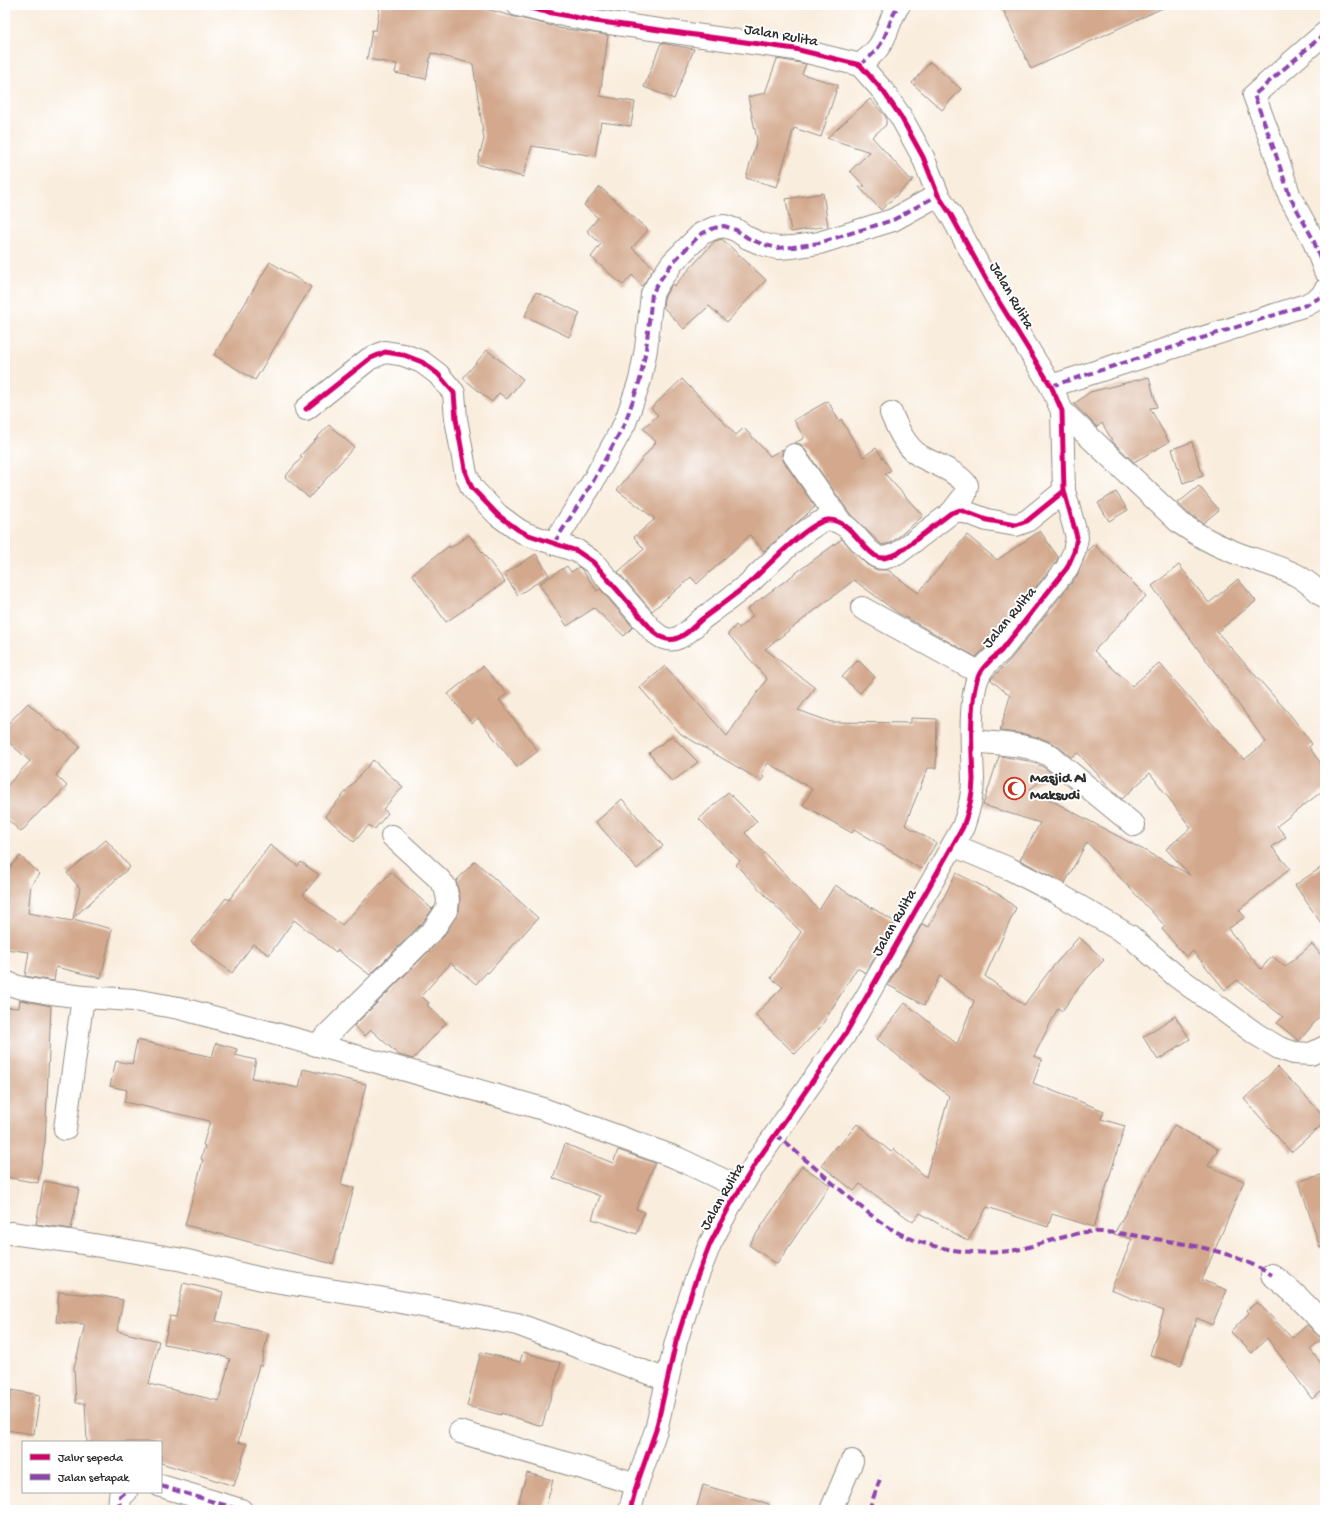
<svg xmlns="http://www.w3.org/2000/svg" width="1330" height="1515" viewBox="0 0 1330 1515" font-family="'Gochi Hand',sans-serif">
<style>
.building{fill:#d3a88c}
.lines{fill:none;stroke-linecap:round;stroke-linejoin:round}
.minor-casing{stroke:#928c84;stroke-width:24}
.minor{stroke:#fff;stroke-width:22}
.quiet{stroke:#8e44ad;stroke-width:4;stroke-dasharray:8 4;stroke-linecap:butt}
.cycleway-casing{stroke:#fff;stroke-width:8}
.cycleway{stroke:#d6006c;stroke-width:5}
.labels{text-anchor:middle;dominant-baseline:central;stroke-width:4;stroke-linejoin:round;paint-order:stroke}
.street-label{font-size:15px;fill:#2b2b2b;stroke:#fff}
.poi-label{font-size:15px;font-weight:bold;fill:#2b2b2b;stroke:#fff;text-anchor:start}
</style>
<rect width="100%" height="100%" fill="#fff"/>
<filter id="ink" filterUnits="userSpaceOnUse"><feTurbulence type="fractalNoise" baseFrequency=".025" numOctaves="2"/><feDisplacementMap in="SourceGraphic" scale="8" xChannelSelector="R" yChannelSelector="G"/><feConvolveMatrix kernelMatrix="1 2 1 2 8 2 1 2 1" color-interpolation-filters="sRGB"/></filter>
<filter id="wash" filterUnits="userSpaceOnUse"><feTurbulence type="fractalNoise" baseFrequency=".012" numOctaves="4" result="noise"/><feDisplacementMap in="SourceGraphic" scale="16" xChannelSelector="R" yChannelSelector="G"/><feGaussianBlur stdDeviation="0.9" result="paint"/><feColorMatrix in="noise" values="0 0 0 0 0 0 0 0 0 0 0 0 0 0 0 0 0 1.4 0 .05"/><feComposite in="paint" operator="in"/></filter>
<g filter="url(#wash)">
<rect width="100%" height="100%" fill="#f9eddd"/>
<g id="blocks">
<g class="building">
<path d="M 380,5 L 472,5 L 515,17 L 557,27 L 557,28 L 608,35 L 600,96 L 635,102 L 631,126 L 601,122 L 595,156 L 532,146 L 523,177 L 477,164 L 484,139 L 473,64 L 431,53 L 426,79 L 395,73 L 397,64 L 367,59 L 372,30 L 376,30 Z"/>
<path d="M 1001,5 L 1169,5 L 1031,69 Z"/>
<path d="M 661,43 L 694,49 L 674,99 L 644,87 Z"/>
<path d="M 777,59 L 806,64 L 802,74 L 838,85 L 821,137 L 794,128 L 777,187 L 746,178 L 757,139 L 748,97 L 765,93 Z"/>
<path d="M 930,62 L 961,89 L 942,110 L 912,83 Z"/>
<path d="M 870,99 L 886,117 L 886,125 L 872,137 L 910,179 L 914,179 L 881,210 L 859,187 L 865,186 L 850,171 L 870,152 L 827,138 Z"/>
<path d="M 600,187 L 648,230 L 632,248 L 654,268 L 642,286 L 632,275 L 623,285 L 591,257 L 601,244 L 587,231 L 598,218 L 584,205 Z"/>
<path d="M 823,193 L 828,226 L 791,232 L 786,199 Z"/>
<path d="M 722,239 L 766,280 L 727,322 L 709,306 L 684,329 L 663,307 L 664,298 L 672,284 L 674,286 L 715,241 Z"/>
<path d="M 270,262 L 311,287 L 255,380 L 214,355 Z"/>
<path d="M 536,292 L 580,313 L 569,337 L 525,316 Z"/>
<path d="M 487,350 L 523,379 L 507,399 L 499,393 L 492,402 L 463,378 Z"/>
<path d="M 1149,377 L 1157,407 L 1150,408 L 1169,442 L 1134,462 L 1113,442 L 1102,423 L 1097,427 L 1074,404 L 1090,392 Z"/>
<path d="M 682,379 L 736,435 L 744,428 L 770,456 L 783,449 L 782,456 L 784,462 L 815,507 L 764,551 L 750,535 L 697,584 L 691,577 L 652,611 L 618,572 L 644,549 L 634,537 L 655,519 L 617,490 L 656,442 L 643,428 L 658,415 L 651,408 Z"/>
<path d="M 828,401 L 839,421 L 841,419 L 863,457 L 876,448 L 891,470 L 885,474 L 923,516 L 891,543 L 882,545 L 851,515 L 804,448 L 800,444 L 795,443 L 804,438 L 794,420 Z"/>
<path d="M 329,425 L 354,447 L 309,498 L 285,477 L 302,457 L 300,456 Z"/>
<path d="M 1192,442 L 1203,476 L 1183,483 L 1172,449 Z"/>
<path d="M 1199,486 L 1219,510 L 1203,523 L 1188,513 L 1178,503 Z"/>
<path d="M 1116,492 L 1128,510 L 1109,521 L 1098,503 Z"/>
<path d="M 1040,531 L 1058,557 L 1056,562 L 992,642 L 976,657 L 898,613 L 854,580 L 765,649 L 815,688 L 798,710 L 831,722 L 911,723 L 911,718 L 937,719 L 936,768 L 928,768 L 905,825 L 936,843 L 921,869 L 854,829 L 852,833 L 803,805 L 812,789 L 768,763 L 761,774 L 764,777 L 761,781 L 681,734 L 640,688 L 665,666 L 727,736 L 767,679 L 728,634 L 736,625 L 739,628 L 753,616 L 747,609 L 842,539 L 867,565 L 877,570 L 888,570 L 918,593 L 967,535 L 997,560 Z"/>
<path d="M 469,535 L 505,582 L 446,622 L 412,574 L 449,546 L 450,548 Z"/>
<path d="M 1094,544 L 1146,596 L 1094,651 L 1132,686 L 1159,663 L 1244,760 L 1266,742 L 1152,586 L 1179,565 L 1209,603 L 1238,579 L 1256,601 L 1217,632 L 1292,717 L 1312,744 L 1309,747 L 1325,769 L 1325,789 L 1277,826 L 1286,837 L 1272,847 L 1290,869 L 1239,910 L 1245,917 L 1228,929 L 1261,969 L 1272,956 L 1285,967 L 1312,944 L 1325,960 L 1325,1010 L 1299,1041 L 1277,1023 L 1283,1017 L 1237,980 L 1225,990 L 1193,951 L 1186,957 L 1162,929 L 1165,926 L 1087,842 L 1065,883 L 1020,860 L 1040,823 L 983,805 L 999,756 L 1029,761 L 1043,767 L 1051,773 L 1030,789 L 1153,855 L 1156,858 L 1157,857 L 1190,875 L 1166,849 L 1191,828 L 1150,773 L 1122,799 L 1115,793 L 1078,753 L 1071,757 L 1058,746 L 1046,740 L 1025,734 L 1000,731 L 1010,696 L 991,680 L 991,679 L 1011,659 L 1077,576 L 1087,551 Z"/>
<path d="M 536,554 L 549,575 L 518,595 L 504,574 Z"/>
<path d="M 567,566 L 571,572 L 579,567 L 583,571 L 597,591 L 600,589 L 633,627 L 624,636 L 594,608 L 567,626 L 539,584 Z"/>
<path d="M 858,660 L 875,677 L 860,693 L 842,677 Z"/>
<path d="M 483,666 L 507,694 L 499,700 L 538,751 L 517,767 L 478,718 L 472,723 L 448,694 Z"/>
<path d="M 28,703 L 59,732 L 61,730 L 80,747 L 56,775 L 67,786 L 46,808 L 44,807 L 21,832 L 5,817 L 5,788 L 30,761 L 5,739 L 5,727 Z"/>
<path d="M 672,736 L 698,762 L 672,782 L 649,753 Z"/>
<path d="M 373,760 L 403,787 L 383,809 L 388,813 L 374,830 L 369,825 L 354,842 L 325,816 Z"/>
<path d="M 728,792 L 757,821 L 745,833 L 819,910 L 835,885 L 895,922 L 866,973 L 857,968 L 820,1028 L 795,1054 L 755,1015 L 783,987 L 771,978 L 801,932 L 736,865 L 740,861 L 699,819 Z"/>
<path d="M 622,799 L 663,846 L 637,869 L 596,822 Z"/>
<path d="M 106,840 L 130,867 L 73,918 L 80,888 L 67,873 Z"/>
<path d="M 270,845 L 298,866 L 301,862 L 319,875 L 303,895 L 342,925 L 391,872 L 432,909 L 434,907 L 423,922 L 370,975 L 337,950 L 336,952 L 294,920 L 269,955 L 253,944 L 232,973 L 191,942 L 226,898 L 229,900 Z"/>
<path d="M 20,856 L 40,874 L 31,885 L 28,913 L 72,921 L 73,919 L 112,929 L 101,978 L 56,967 L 54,981 L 25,976 L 29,952 L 5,949 L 5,873 Z"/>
<path d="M 475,861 L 538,918 L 488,973 L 487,972 L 476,984 L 451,963 L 421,996 L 429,1003 L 427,1005 L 446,1023 L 413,1059 L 399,1055 L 371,1030 L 365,1036 L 354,1026 L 443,937 L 459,911 L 460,898 L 456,881 Z"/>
<path d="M 1325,865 L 1325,929 L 1295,885 Z"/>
<path d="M 956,873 L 1000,895 L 1016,908 L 985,976 L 1024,1005 L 1050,970 L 1079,937 L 1104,960 L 1080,986 L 1062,1011 L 1058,1008 L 1034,1056 L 1042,1059 L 1033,1083 L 1104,1111 L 1101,1119 L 1125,1126 L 1094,1227 L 1052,1214 L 1048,1227 L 987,1207 L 968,1241 L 920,1213 L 913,1222 L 860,1184 L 854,1191 L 821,1165 L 837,1145 L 838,1147 L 857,1124 L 891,1152 L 894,1149 L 926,1177 L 949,1096 L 877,1039 L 905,1003 L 957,1044 L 974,1001 L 940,976 L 924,1005 L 888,985 L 922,924 L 929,927 Z"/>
<path d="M 20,1000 L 51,1006 L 45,1142 L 38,1183 L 5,1177 L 5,1007 L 19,1008 Z"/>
<path d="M 1175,1016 L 1190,1039 L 1158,1060 L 1143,1037 Z"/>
<path d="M 137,1040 L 212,1057 L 216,1043 L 237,1049 L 235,1055 L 256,1060 L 252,1078 L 299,1088 L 303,1069 L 366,1084 L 341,1184 L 354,1188 L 333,1264 L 185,1225 L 203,1160 L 201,1159 L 205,1146 L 203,1145 L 210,1121 L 124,1102 L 127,1090 L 110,1086 L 116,1061 L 132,1064 Z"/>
<path d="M 1278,1067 L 1325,1117 L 1325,1122 L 1291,1152 L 1244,1099 Z"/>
<path d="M 1174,1125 L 1218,1149 L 1208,1166 L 1244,1181 L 1202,1280 L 1227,1290 L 1212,1325 L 1197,1318 L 1181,1365 L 1150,1355 L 1164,1311 L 1111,1290 L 1132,1239 L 1114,1234 Z"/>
<path d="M 565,1144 L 613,1163 L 618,1150 L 655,1163 L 636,1209 L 644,1212 L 637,1234 L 592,1219 L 600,1196 L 553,1178 Z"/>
<path d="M 802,1166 L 830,1185 L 777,1264 L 749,1245 Z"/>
<path d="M 1325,1174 L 1325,1247 L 1320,1248 L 1299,1181 Z"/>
<path d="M 44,1181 L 79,1188 L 71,1229 L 36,1224 Z"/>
<path d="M 183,1283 L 223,1292 L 216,1321 L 268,1333 L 261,1366 L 259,1365 L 238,1442 L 247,1444 L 234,1486 L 161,1463 L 161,1442 L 87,1442 L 85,1403 L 76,1403 L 74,1368 L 85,1324 L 56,1322 L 59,1292 L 102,1296 L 123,1300 L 117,1331 L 159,1341 L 149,1384 L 219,1401 L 230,1359 L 221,1356 L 221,1355 L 164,1344 L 170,1316 L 176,1317 Z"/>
<path d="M 1257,1302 L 1292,1338 L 1307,1325 L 1322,1339 L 1310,1349 L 1325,1369 L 1325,1389 L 1312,1399 L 1267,1338 L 1252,1353 L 1231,1332 L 1249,1313 L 1247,1310 Z"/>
<path d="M 481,1352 L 520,1362 L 523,1352 L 561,1363 L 542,1426 L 501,1413 L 501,1415 L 467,1406 Z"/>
<path d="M 11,1390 L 40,1395 L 34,1434 L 5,1430 Z"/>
<path d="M 527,1473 L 553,1480 L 545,1510 L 516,1510 Z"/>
<path d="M 703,1485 L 769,1504 L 768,1510 L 696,1510 Z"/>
</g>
</g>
</g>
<g filter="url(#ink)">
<use href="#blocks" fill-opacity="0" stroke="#928c84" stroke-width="1"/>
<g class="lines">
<defs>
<g id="minor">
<path d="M 518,5 L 542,11 L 595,21 L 795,49 L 860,65 L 883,91 L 901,117 L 923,157 L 938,195 L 951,215 L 996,297 L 1051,386 L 1062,411 L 1064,491 L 1077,537 L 1074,552 L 1067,568 L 1001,651 C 993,658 985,664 980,673 C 968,695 972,754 973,779 C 973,795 968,813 963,827 L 846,1033 L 759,1158 L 729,1207 L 710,1244 L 694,1285 L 676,1342 L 656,1430 L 637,1484 L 630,1510"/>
<path d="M 1325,33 L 1254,95 L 1274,149 L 1290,197 L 1313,239 L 1325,271"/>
<path d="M 860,65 C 867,59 875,53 880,45 C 888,33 890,17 899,5"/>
<path d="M 1051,386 L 1306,305 L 1321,297 L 1325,290"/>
<path d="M 306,409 L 369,359 L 385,352 L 404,355 L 422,362 L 438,374 L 454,393 L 456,419 L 466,474 L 472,488 L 498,515 L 517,529 L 526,534 L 577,551 L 593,562 L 653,631 C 660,637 666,641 675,639 C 686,636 694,626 702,619 C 717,608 733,596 748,584 C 765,569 808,522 828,520 C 848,519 859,544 873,554 C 876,557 880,558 884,558 L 897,554 L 951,513 L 960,510 L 987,520 L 1016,525 L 1027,521 L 1064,491"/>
<path d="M 1062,411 L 1180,523 C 1196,534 1211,543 1229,550 C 1251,560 1276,564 1298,576 C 1308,582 1317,590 1325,597"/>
<path d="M 891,413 C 898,429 905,446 920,456 C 936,465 955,470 967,485 L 965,495 L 951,513"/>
<path d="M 794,455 L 842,524"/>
<path d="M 554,543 L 591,485 L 625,423 L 640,380 L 646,349 L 652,294 L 658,283 L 673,262 L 701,234 L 714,228 L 724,226 L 736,230 L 748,238 L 762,244 L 777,248 L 793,247 L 819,243 L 893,220 L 938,195"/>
<path d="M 862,608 L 980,673"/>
<path d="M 972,741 C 997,744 1029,743 1050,756 L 1134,825"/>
<path d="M 953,845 L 1010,869 L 1055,892 L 1130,936 L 1176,976 L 1256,1034 L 1279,1048 L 1294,1053 L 1311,1054 L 1325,1047"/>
<path d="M 5,982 L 18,987 L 44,992 L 83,997 L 134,1000 L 179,1008 L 317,1045 L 540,1108 L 677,1158 L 740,1188"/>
<path d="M 317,1045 L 433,930 L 447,909 L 448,900 L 445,886 L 438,878 L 392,836"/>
<path d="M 65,1129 L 83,997"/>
<path d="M 11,1233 L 76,1242 L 183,1260 L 262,1279 L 379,1298 L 517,1324 L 667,1380"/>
<path d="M 1272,1275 C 1292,1290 1309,1307 1325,1326"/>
<path d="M 460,1432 L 637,1484"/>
<path d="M 161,1486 L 241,1510"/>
<path d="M 119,1510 L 120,1496 L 126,1492"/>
<path d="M 831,1510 L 852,1461"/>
</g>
</defs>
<use href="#minor" class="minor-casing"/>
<use href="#minor" class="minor"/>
<g class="quiet">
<path d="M 1325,33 L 1254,95 L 1274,149 L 1290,197 L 1313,239 L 1325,271"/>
<path d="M 860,65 C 867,59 875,53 880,45 C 888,33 890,17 899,5"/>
<path d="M 1051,386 L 1306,305 L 1321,297 L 1325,290"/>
<path d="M 554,543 L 591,485 L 625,423 L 640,380 L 646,349 L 652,294 L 658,283 L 673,262 L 701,234 L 714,228 L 724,226 L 736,230 L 748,238 L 762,244 L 777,248 L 793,247 L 819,243 L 893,220 L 938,195"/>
<path d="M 775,1134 C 796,1152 817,1169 837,1187 C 862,1208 886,1230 917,1241 C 949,1252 988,1256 1021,1249 C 1037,1245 1052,1240 1068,1236 C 1074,1235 1080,1232 1086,1232 C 1106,1231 1128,1234 1149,1238 C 1194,1245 1232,1251 1272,1275"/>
<path d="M 161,1486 L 241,1510"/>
<path d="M 119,1510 L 120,1496 L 126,1492"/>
<path d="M 869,1510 L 881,1476"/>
</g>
<defs>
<g id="cycleway">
<path d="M 518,5 L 542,11 L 595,21 L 795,49 L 860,65 L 883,91 L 901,117 L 923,157 L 938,195 L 951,215 L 996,297 L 1051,386 L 1062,411 L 1064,491 L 1077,537 L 1074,552 L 1067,568 L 1001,651 C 993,658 985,664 980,673 C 968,695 972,754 973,779 C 973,795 968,813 963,827 L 846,1033 L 759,1158 L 729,1207 L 710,1244 L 694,1285 L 676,1342 L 656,1430 L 637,1484 L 630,1510"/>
<path d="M 306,409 L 369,359 L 385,352 L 404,355 L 422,362 L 438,374 L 454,393 L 456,419 L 466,474 L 472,488 L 498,515 L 517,529 L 526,534 L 577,551 L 593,562 L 653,631 C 660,637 666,641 675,639 C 686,636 694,626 702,619 C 717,608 733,596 748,584 C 765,569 808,522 828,520 C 848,519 859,544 873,554 C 876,557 880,558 884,558 L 897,554 L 951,513 L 960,510 L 987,520 L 1016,525 L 1027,521 L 1064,491"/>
</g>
</defs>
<use href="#cycleway" class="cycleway-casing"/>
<use href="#cycleway" class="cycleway"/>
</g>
</g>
<defs>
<symbol id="mosque-ring" viewBox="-11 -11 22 22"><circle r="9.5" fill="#fff" stroke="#c8321e" stroke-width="1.5"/><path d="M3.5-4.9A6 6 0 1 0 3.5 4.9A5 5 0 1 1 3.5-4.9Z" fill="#c8321e"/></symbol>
</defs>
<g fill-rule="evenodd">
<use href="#mosque-ring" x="1002" y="776" width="25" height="25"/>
</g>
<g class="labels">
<g class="street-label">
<text transform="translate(781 36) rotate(10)">Jalan Rulita</text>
<text transform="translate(1011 296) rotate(60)">Jalan Rulita</text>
<text transform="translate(1010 618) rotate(-50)">Jalan Rulita</text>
<text transform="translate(895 923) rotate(-60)">Jalan Rulita</text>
<text transform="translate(723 1197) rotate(-60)">Jalan Rulita</text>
</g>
<g class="poi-label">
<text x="1030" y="779">Masjid Al<tspan x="1030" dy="17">Maksudi</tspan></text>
</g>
</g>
<rect width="1330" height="1515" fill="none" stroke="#fff" stroke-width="20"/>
<rect x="22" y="1441" width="140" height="52" fill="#ffffff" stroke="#aaaaaa"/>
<rect x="30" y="1454" width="20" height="6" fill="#d6006c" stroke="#aaaaaa"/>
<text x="58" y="1461" font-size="12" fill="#2b2b2b">Jalur sepeda</text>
<rect x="30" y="1474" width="20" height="6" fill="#8e44ad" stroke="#aaaaaa"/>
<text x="58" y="1481" font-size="12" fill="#2b2b2b">Jalan setapak</text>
</svg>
